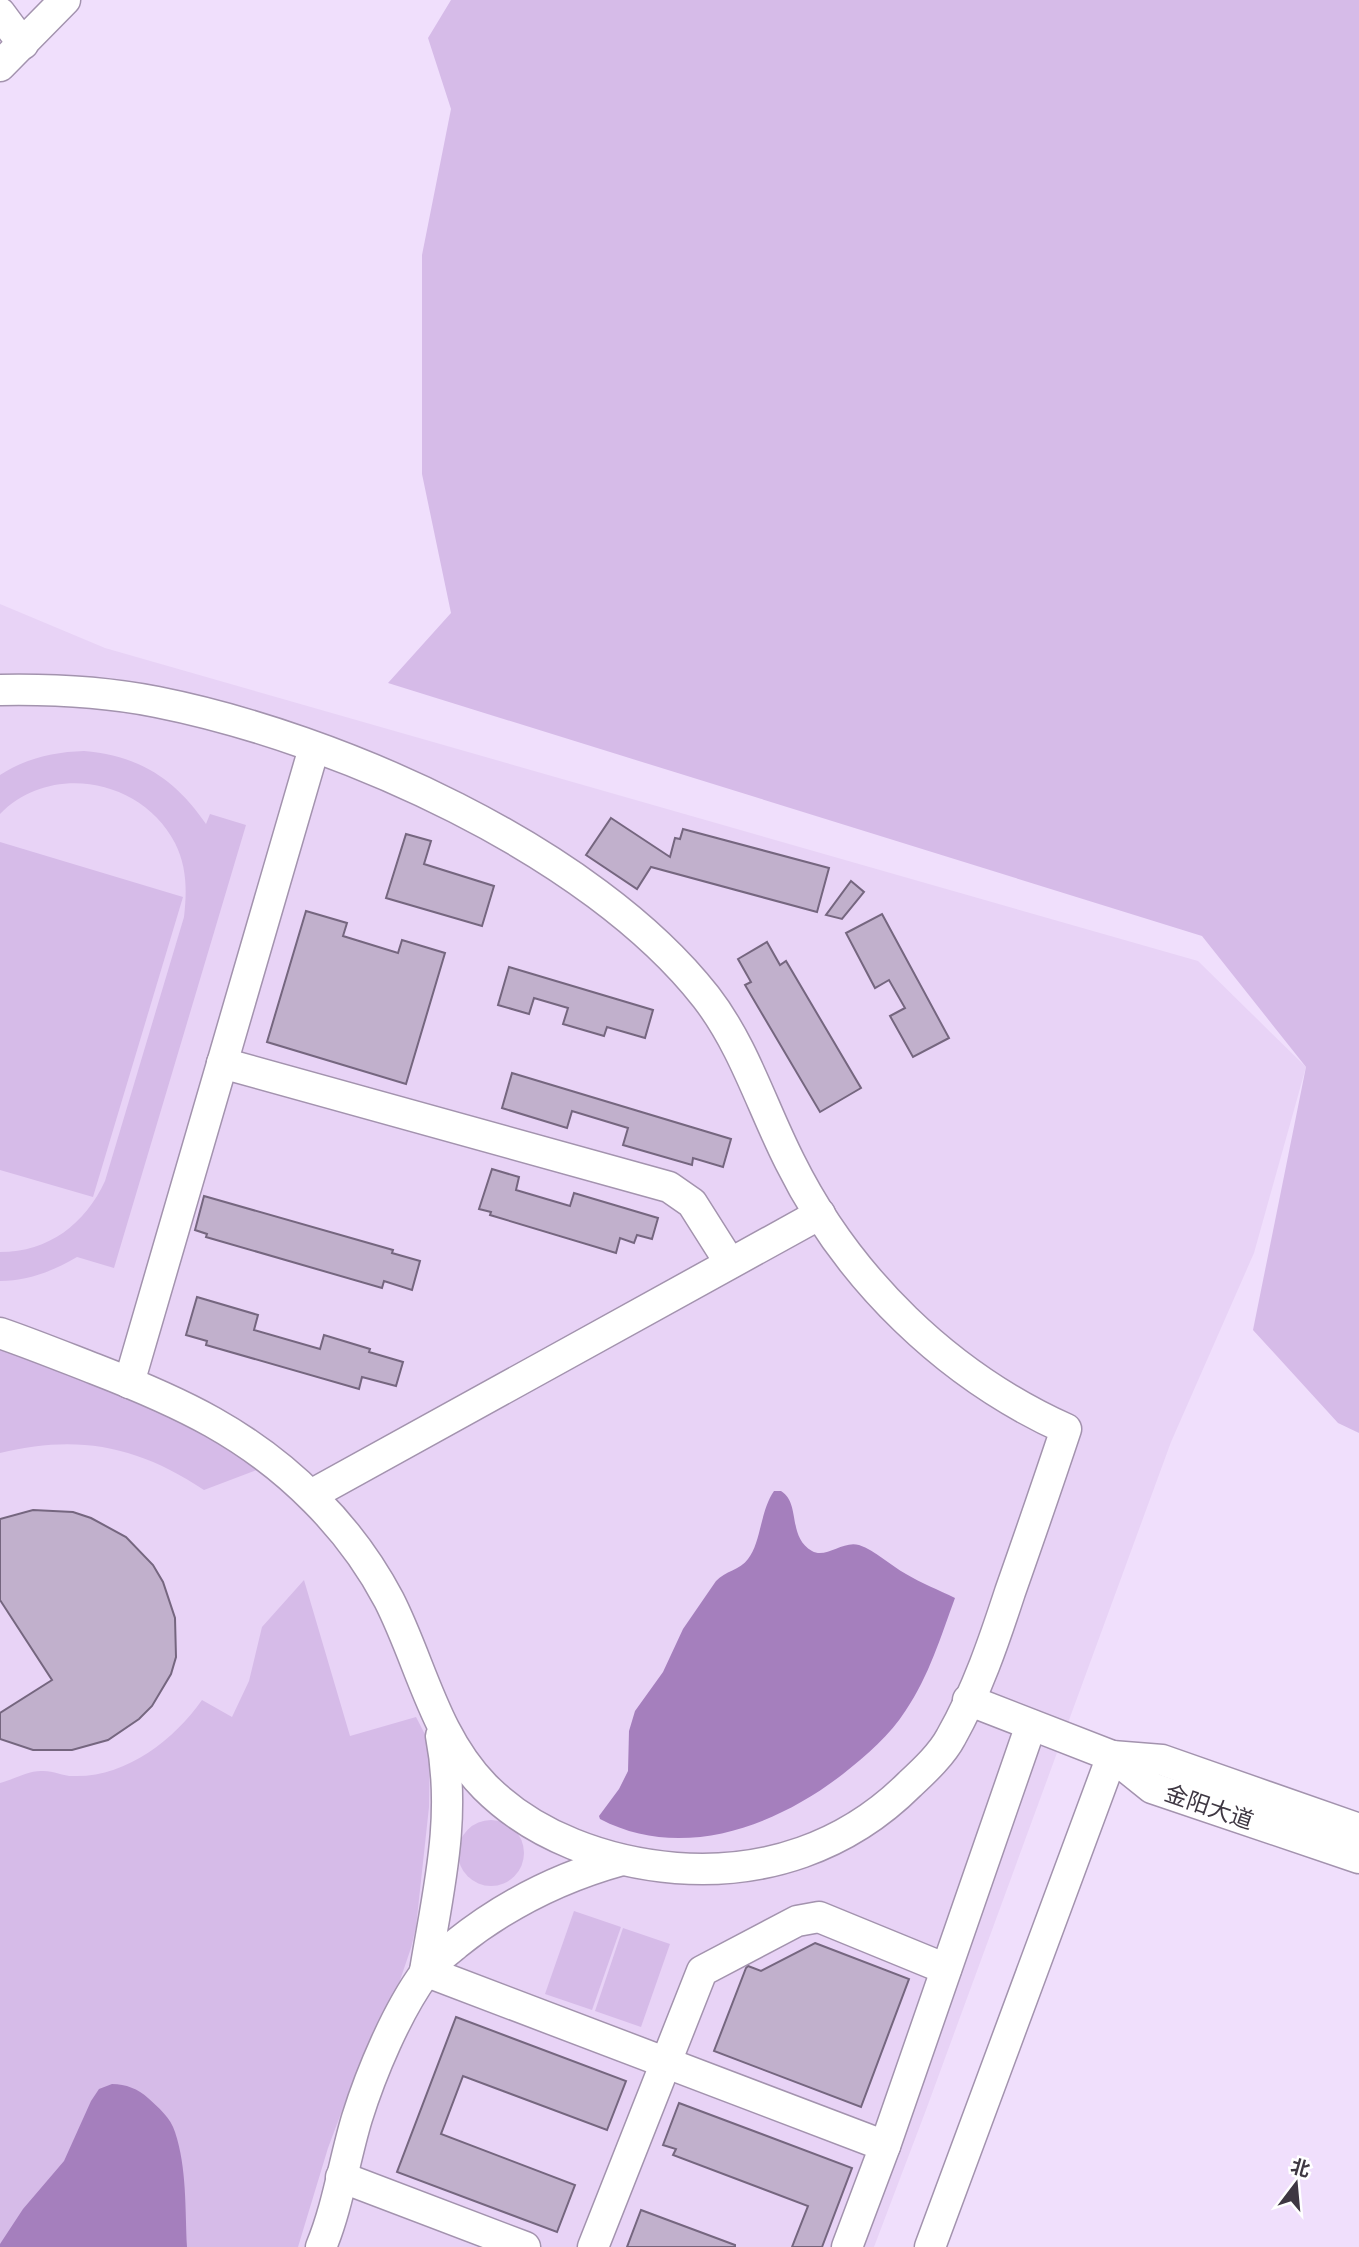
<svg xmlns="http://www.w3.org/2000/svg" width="1359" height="2247" viewBox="0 0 1359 2247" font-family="Arial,'Noto Sans SC',sans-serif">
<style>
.built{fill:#e8d3f6}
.green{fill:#d6bbe8}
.water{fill:#a57fbd}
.building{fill:#c1b0cc;stroke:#75667f;stroke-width:2}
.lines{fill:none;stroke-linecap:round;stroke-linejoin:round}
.minor-casing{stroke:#a393ae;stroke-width:33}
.minor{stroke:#fff;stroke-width:30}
.labels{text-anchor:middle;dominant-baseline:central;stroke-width:6;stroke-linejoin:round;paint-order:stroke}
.street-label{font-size:23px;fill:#3e3742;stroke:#fff}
</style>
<rect width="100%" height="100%" fill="#f0dffc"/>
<path class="built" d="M 0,604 L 105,648 L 1198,961 L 1306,1067 L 1254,1253 L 1171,1442 L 926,2110 L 874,2247 L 0,2247 Z"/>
<g class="green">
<path d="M 451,0 L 1359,0 L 1359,1433 L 1338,1423 L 1253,1330 L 1306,1067 L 1202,936 L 388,683 L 451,613 L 422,474 L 422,255 L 451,109 L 428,38 Z"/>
<path d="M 84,751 C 140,756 175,779 206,824 L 210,814 L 246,825 L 114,1268 L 77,1257 C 53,1271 28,1281 0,1281 L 0,1252 C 49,1252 85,1224 105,1181 L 184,917 C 187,891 187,867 175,843 C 142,779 51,762 0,814 L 0,775 C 26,758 54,752 84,751 Z"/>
<path d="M 0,842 L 183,897 L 93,1197 L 0,1170 Z"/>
<path d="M 0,1343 L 195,1426 L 259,1469 L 204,1490 C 138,1446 78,1434 0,1453 Z"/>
<path d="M 304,1580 L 350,1736 L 416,1717 L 430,1744 L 429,1807 L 416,1927 L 411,1948 L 396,1992 L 346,2100 L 328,2148 L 298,2247 L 0,2247 L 0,1783 C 12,1780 28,1771 41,1771 C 52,1770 62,1776 73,1776 C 125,1778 174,1740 202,1700 L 232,1717 L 249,1681 L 262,1627 Z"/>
<circle cx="491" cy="1853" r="33"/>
<path d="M 574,1911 L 621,1927 L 592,2010 L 545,1994 Z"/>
<path d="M 623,1928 L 670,1944 L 641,2027 L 595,2011 Z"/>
</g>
<g class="water">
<path d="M 774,1491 L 781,1491 C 801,1503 787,1537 812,1551 C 826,1559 843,1540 859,1545 C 876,1551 890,1565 906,1574 C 921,1583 939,1590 955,1598 C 941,1636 929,1676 906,1710 C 890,1735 867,1755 843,1774 C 776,1826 682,1862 600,1819 L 599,1816 L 619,1789 L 628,1771 L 629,1731 L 635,1711 L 663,1672 L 683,1629 L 716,1581 C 725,1571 740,1570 748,1559 C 761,1543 760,1511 774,1491 Z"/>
<path d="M 112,2084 C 126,2084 138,2089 148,2098 C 158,2107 171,2118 175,2132 C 187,2168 185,2209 187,2247 L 0,2247 L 0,2244 L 23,2209 L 64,2161 L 91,2101 L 99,2089 Z"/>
</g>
<g class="building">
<path d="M 611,818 L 670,857 L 675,838 L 680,839 L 683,829 L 829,868 L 817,912 L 651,867 L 637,889 L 586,855 Z"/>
<path d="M 406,834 L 431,841 L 424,864 L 494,886 L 482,926 L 386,898 Z"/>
<path d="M 851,881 L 864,892 L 842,919 L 826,915 Z"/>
<path d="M 306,911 L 347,923 L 343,936 L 398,953 L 402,940 L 445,953 L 406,1084 L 267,1042 Z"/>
<path d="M 882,914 L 949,1038 L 913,1057 L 890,1016 L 905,1008 L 889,980 L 875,988 L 846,933 Z"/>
<path d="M 767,942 L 780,965 L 786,961 L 861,1088 L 820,1112 L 745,985 L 751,982 L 738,959 Z"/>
<path d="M 509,967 L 653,1010 L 645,1038 L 607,1027 L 604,1036 L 563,1024 L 568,1008 L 534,998 L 529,1014 L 498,1005 Z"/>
<path d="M 512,1073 L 731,1139 L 723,1167 L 693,1158 L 692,1165 L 623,1145 L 628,1128 L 572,1111 L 567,1128 L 502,1108 Z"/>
<path d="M 492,1169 L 519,1177 L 516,1190 L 570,1206 L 574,1193 L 658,1218 L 652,1239 L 637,1235 L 634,1243 L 620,1238 L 616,1253 L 490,1215 L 491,1212 L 479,1209 Z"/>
<path d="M 204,1196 L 393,1250 L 392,1253 L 420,1261 L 412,1290 L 384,1281 L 382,1288 L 206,1237 L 207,1234 L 195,1230 Z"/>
<path d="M 197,1297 L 258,1315 L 254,1330 L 320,1349 L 324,1335 L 370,1349 L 369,1352 L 403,1362 L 396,1386 L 362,1377 L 359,1389 L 206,1345 L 207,1341 L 186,1335 Z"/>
<path d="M 33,1510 L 73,1512 L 91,1518 L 126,1537 L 153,1565 L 163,1582 L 175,1618 L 176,1657 L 171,1674 L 152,1706 L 139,1719 L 108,1740 L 72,1750 L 33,1750 L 0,1739 L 0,1713 L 52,1680 L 0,1600 L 0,1519 Z"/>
<path d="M 815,1943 L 909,1979 L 861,2107 L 714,2051 L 746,1968 L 748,1966 L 761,1971 Z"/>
<path d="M 456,2017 L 626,2081 L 607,2130 L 463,2076 L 441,2134 L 575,2185 L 557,2232 L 397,2172 Z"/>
<path d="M 679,2103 L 852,2168 L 822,2247 L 792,2247 L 808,2206 L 673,2155 L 676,2149 L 663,2145 Z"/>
<path d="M 641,2210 L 735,2245 L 735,2247 L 627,2247 Z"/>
</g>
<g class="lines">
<defs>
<g id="minor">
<path d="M 0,13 L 23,44"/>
<path d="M 0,66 L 65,0"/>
<path d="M 0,690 C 52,689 106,692 157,702 C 338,738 591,850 706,997 C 744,1046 762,1107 790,1162 C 848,1279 948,1376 1066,1429 C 1048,1483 1029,1538 1010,1592 C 994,1641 977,1691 951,1737 C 942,1754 925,1770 910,1784 C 847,1847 764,1875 676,1868 C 606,1862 535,1837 485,1787 C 434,1735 421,1663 389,1600 C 370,1564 344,1529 315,1500 C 250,1434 180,1402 95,1369 C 64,1357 32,1344 0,1333"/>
<path d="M 222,1063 L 669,1187 L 692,1203 L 730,1263"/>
<path d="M 129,1383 L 314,748"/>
<path d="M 311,1495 L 820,1214"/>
<path d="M 968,1700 L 1112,1756 L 1162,1760 L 1359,1829"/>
<path d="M 1112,1756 L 1152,1788 L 1359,1858"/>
<path d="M 425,1971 L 885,2146"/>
<path d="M 425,1971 C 438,1891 457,1818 441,1736"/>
<path d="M 341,2177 L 525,2247"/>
<path d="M 321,2247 C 338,2206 344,2161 357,2118 C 371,2073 397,2011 425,1973 C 432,1962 446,1953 456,1944 C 506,1904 560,1877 622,1860"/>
<path d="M 593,2247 L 702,1971 L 797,1921 L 819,1917 L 946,1969"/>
<path d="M 847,2247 L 885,2146 L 1031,1725"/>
<path d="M 930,2247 L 1112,1756"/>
</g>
</defs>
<use href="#minor" class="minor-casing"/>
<use href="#minor" class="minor"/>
</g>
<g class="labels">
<g class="street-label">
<text transform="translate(1209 1807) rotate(19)">金阳大道</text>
</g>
</g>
<g transform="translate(1296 2184) rotate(16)" stroke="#ffffff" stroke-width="5" paint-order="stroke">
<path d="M0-5L12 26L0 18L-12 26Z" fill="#3e3742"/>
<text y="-10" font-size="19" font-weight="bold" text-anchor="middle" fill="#3e3742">北</text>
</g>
</svg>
